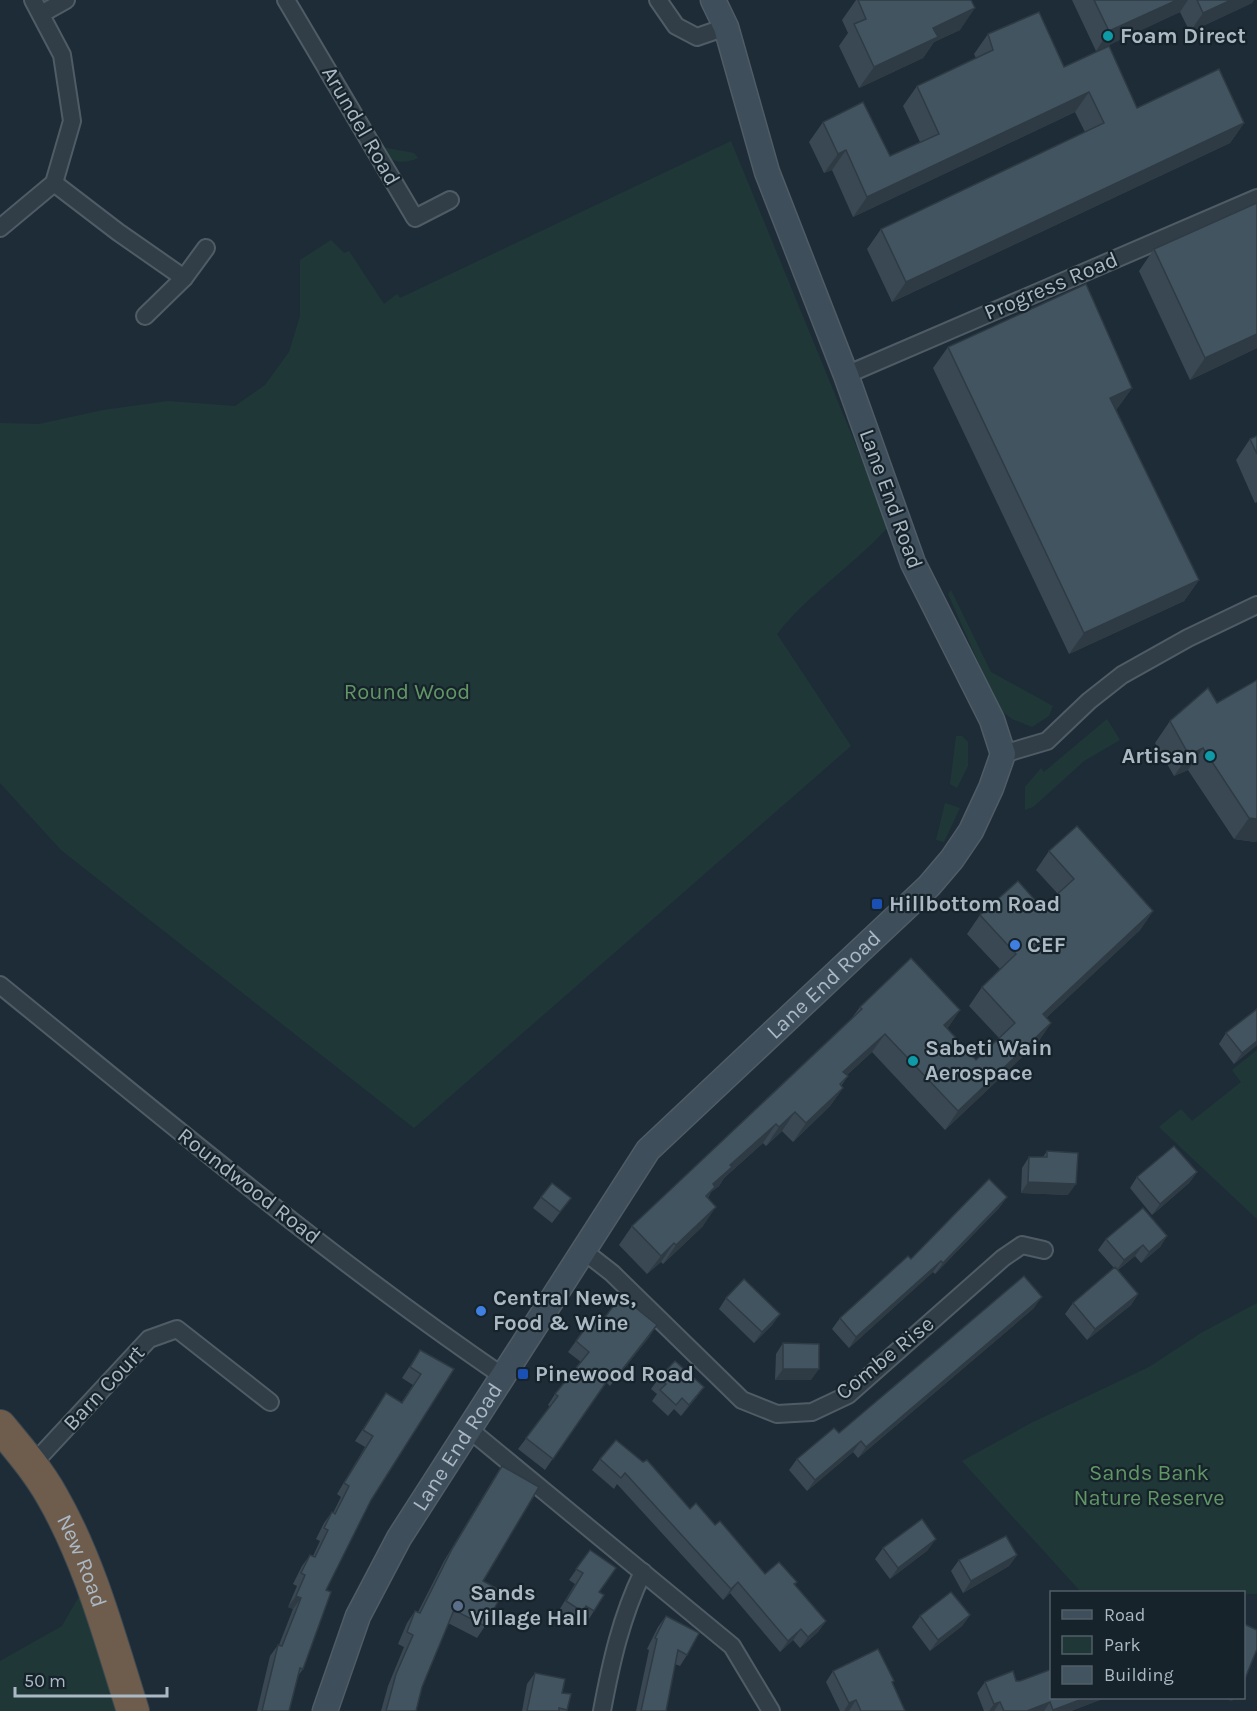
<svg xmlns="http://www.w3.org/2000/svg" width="1257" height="1711" viewBox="0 0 1257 1711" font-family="Karla,sans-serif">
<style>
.green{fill:#1f3837}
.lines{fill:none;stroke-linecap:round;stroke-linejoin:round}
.street-casing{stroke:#4f5c66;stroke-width:20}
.secondary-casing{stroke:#4f5c66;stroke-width:27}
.highway-casing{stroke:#3c4951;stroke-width:34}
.street{stroke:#313e47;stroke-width:16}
.secondary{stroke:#3f4e5b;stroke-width:24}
.highway{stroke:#6e5c4d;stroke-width:32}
.wall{fill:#3a4853}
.shaded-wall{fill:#2f3b44}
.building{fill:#435461;stroke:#2f3b44;stroke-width:1.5}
.culture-dot{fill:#0f9aa8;stroke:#17232b;stroke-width:2}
.transit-dot{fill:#1a4fb4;stroke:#17232b;stroke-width:2}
.shop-dot{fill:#3f7fe0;stroke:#17232b;stroke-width:2}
.service-dot{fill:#5c6f8a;stroke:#17232b;stroke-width:2}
.labels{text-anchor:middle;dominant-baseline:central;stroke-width:4.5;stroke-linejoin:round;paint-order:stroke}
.poi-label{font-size:22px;font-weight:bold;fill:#abb9c5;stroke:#17232b;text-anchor:start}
.street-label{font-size:22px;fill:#abb9c5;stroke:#17232b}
.park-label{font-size:22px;fill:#619665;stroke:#17232b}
</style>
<rect width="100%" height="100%" fill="#1e2c37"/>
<g class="green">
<path d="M 731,141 L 889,526 C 853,566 810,592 777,634 L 851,746 L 414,1128 L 61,850 L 0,783 L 0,423 L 39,424 L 103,410 L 168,401 L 235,406 L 265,385 L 289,352 L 300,316 L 300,260 L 331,240 L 344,253 L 349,251 L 384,304 L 397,294 L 400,298 Z"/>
<path d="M 376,146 L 414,153 L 418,158 C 401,166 387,161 376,146 Z"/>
<path d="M 951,590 L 991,672 L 1053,706 L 1049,716 L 1032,727 L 1012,719 L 999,709 L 948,594 Z"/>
<path d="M 1107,719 L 1120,740 L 1084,761 L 1033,807 L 1025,810 L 1025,787 L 1041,768 L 1044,772 Z"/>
<path d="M 956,736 L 962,736 L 968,742 L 968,766 L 957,788 L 950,784 Z"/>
<path d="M 945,803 L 960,808 L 944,842 L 936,840 Z"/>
<path d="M 1257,1050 L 1257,1219 L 1159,1127 L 1181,1109 L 1192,1121 L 1241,1082 L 1232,1070 Z"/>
<path d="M 1257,1303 L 1257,1594 L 1081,1592 L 962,1461 L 1031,1423 L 1149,1367 L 1201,1333 Z"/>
<path d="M 81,1593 L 124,1711 L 0,1711 L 0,1661 L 62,1626 Z"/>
</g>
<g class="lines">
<defs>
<g id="street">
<path d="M 286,0 L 415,218 L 450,200"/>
<path d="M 658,0 L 676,26 L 697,37 L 726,27"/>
<path d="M 41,14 L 66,0"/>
<path d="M 54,183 L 118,232 L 184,278"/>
<path d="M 0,228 L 54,183 L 72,121 L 62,55 L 33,0"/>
<path d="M 145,316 L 184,278 L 206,248"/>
<path d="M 846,375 L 1257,198"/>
<path d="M 1003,754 L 1047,741 L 1089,701 L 1122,675 L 1188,638 L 1257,605"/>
<path d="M 0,985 C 165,1119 328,1257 504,1377"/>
<path d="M 585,1252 L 612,1273 L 742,1400 L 777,1414 L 812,1412 L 848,1395 L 1003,1258 L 1022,1245 L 1044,1250"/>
<path d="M 470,1430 L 732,1646 L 771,1711"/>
<path d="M 32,1465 L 149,1339 L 177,1329 L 270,1402"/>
<path d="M 602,1711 C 611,1663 621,1617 643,1572"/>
</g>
<g id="secondary">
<path id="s1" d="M 325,1711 L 358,1616 L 399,1538 L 648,1150 L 929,886 L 952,859 L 971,831 L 991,788 L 1003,754 L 992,720 L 913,563 L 846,375 L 767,172 L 726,27 L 713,0"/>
</g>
<g id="highway">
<path id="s2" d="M 0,1426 C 19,1449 38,1471 52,1496 C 90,1562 110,1639 133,1711"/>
</g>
</defs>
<use href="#street" class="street-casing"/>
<use href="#secondary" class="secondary-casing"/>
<use href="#highway" class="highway-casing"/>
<use href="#street" class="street"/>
<use href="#secondary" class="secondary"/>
<use href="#highway" class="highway"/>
</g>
<g class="wall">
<path d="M 856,0 L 971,0 L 960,30 L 934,42 L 923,58 L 859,88 L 839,46 L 848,33 L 842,20 Z"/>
<path d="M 1072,0 L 1254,0 L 1252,3 L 1190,32 L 1180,12 L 1096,51 Z"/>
<path d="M 988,34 L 1064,67 L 1137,108 L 1244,123 L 1230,143 L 892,302 L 867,249 L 881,229 L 1085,132 L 1075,112 L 853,217 L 832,170 L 824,173 L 809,142 L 823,122 L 890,156 L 920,142 L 903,106 L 917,86 L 976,58 L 974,54 Z"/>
<path d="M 1154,249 L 1257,348 L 1190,380 L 1139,271 Z"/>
<path d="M 948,347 L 1132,388 L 1116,410 L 1199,580 L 1184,601 L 1069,654 L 933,368 Z"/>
<path d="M 1257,436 L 1257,502 L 1255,503 L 1236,460 L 1250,439 Z"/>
<path d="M 1257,680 L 1257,841 L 1255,842 L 1234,839 L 1188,770 L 1174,776 L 1155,743 L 1170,721 L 1217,703 Z"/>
<path d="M 1049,851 L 1153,911 L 1140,930 L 1046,1018 L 1051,1023 L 1038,1042 L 945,1130 L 872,1052 L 847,1075 L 848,1076 L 841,1086 L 843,1088 L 830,1106 L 793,1142 L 782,1131 L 766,1146 L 763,1143 L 724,1178 L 719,1186 L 711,1192 L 708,1198 L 703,1226 L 663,1264 L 661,1262 L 647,1274 L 619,1245 L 632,1226 L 851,1019 L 860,1007 L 960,1010 L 947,1029 L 976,1060 L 999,1038 L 969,1006 L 982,987 L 1000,969 L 967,934 L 980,915 L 1042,908 L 1058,894 L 1036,870 Z"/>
<path d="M 1257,1009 L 1257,1045 L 1234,1064 L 1219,1044 L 1226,1033 Z"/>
<path d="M 1047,1151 L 1068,1195 L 1021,1193 L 1022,1168 L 1029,1157 L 1043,1157 Z"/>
<path d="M 1197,1172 L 1189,1183 L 1152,1215 L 1130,1188 L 1137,1177 Z"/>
<path d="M 541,1197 L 571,1198 L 552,1223 L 533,1208 Z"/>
<path d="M 1007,1197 L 999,1208 L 935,1274 L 933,1272 L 849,1348 L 832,1329 L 840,1318 L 911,1259 Z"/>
<path d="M 1167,1236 L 1160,1247 L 1141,1263 L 1135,1256 L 1118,1270 L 1138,1294 L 1131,1305 L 1087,1340 L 1065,1314 L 1073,1303 L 1114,1268 L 1098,1250 L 1106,1239 Z"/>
<path d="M 726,1298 L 780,1314 L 772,1325 L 754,1343 L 719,1309 Z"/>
<path d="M 1034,1308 L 858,1458 L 853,1452 L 807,1491 L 789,1470 L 797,1459 L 839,1433 Z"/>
<path d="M 599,1325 L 650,1336 L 610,1386 L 606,1382 L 545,1470 L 518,1449 L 550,1407 L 548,1405 L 555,1394 L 581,1362 L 568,1352 L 576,1341 Z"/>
<path d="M 783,1343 L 811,1380 L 775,1380 L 776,1354 Z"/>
<path d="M 420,1350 L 454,1369 L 371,1500 L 326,1590 L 303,1669 L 298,1676 L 289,1711 L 257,1711 L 270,1656 L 278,1645 L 279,1645 L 293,1609 L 288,1607 L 297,1586 L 293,1584 L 302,1566 L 310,1555 L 313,1556 L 320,1541 L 316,1539 L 324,1523 L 332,1512 L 333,1513 L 341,1497 L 337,1494 L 365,1447 L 355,1441 L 386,1393 L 401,1403 L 413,1385 L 402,1378 Z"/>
<path d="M 659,1378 L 704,1387 L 696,1398 L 681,1416 L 674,1409 L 668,1416 L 652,1401 L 657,1394 L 651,1389 Z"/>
<path d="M 600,1459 L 690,1509 L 715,1525 L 765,1574 L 797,1582 L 795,1585 L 826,1621 L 818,1632 L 800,1648 L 793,1640 L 780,1652 L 730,1593 L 723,1600 L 617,1484 L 614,1489 L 592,1470 Z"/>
<path d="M 502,1466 L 483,1581 L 485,1626 L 477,1638 L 448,1623 L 422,1687 L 416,1711 L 381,1711 L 388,1686 L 404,1647 L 398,1644 L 407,1623 L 415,1611 L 418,1612 L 444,1561 L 494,1478 Z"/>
<path d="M 883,1548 L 928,1550 L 890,1579 L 875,1559 Z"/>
<path d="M 590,1550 L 599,1592 L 594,1611 L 587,1622 L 579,1618 L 575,1623 L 558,1612 L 575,1584 L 569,1580 Z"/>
<path d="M 1017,1555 L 1009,1566 L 963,1593 L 951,1571 L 959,1560 Z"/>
<path d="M 970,1615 L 962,1626 L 930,1651 L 912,1627 L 920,1616 Z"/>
<path d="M 666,1616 L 687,1655 L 680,1666 L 675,1664 L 666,1711 L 636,1711 L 649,1650 L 647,1649 L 658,1627 Z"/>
<path d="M 833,1671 L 892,1683 L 905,1711 L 840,1711 L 826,1682 Z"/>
<path d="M 535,1673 L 562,1693 L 567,1710 L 567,1711 L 522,1711 L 527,1684 Z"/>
<path d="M 1016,1681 L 1052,1698 L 1105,1698 L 1071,1711 L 984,1711 L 977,1693 L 985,1682 Z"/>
</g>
<g class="shaded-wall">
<path d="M 1177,0 L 1188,0 L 1180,12 L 1096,51 L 1109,31 Z"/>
<path d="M 1231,0 L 1254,0 L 1252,3 L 1190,32 L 1203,13 Z"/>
<path d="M 975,8 L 960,30 L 934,42 L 923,58 L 859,88 L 874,67 L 933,28 Z"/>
<path d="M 1089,92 L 1075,112 L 853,217 L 867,197 Z"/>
<path d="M 1244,123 L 1230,143 L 892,302 L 906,282 Z"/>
<path d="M 846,150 L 832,170 L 824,173 L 838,154 Z"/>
<path d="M 1257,334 L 1257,348 L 1190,380 L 1205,358 Z"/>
<path d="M 1132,388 L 1117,409 L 1095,420 L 1110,398 Z"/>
<path d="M 1199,580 L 1184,601 L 1069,654 L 1084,633 Z"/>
<path d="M 1203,748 L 1188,770 L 1174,776 L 1189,755 Z"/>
<path d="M 1249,818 L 1257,819 L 1257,841 L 1255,842 L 1234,839 Z"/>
<path d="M 1153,911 L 1140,930 L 1030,1033 L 1043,1014 Z"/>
<path d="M 960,1010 L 947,1029 L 944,1025 Z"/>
<path d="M 1051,1023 L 1038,1042 L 945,1130 L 958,1111 Z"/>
<path d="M 885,1034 L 872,1052 L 830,1090 L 843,1072 Z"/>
<path d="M 1257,1041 L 1257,1045 L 1234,1064 L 1242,1053 Z"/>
<path d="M 843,1088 L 830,1106 L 793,1142 L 806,1123 Z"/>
<path d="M 795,1112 L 782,1131 L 766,1146 L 779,1127 Z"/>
<path d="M 776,1124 L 763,1143 L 724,1178 L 719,1186 L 711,1192 L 702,1206 L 692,1215 L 713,1184 L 730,1165 Z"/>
<path d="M 1197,1172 L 1189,1183 L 1152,1215 L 1160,1204 Z"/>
<path d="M 1028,1182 L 1076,1184 L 1068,1195 L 1021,1193 Z"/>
<path d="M 1007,1197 L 999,1208 L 935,1274 L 943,1263 Z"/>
<path d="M 716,1207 L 703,1226 L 663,1264 L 676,1245 Z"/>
<path d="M 1167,1236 L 1160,1247 L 1141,1263 L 1149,1252 Z"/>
<path d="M 674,1243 L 661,1262 L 647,1274 L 661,1256 Z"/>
<path d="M 1143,1245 L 1135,1256 L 1116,1271 L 1124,1260 Z"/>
<path d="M 941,1261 L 933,1272 L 849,1348 L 856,1337 Z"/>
<path d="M 1138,1294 L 1131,1305 L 1087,1340 L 1095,1329 Z"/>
<path d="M 1042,1297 L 1034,1308 L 858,1458 L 866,1447 Z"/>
<path d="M 780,1314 L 772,1325 L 754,1343 L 762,1332 Z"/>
<path d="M 657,1325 L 650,1336 L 610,1386 L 618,1375 Z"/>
<path d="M 783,1369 L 819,1369 L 811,1380 L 775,1380 Z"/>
<path d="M 704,1387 L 696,1398 L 681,1416 L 689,1405 Z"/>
<path d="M 861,1441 L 853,1452 L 807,1491 L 815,1480 Z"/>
<path d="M 936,1539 L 928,1550 L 890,1579 L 898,1568 Z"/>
<path d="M 1017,1555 L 1009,1566 L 963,1593 L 971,1581 Z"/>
<path d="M 738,1582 L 730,1593 L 723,1600 L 731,1589 Z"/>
<path d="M 296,1596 L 301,1598 L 293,1609 L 288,1607 Z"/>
<path d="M 970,1615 L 962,1626 L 930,1651 L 938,1640 Z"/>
<path d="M 826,1621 L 818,1632 L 800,1648 L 808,1637 Z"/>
<path d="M 801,1629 L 793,1640 L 780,1652 L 788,1641 Z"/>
<path d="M 1085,1698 L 1105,1698 L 1071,1711 L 1052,1711 L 1053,1710 Z"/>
<path d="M 1223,1698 L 1234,1698 L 1232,1701 Z"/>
<path d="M 856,1700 L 849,1711 L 844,1711 L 849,1703 Z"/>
<path d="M 1000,1702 L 994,1711 L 989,1711 L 994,1704 Z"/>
<path d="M 1050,1702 L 1044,1711 L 1027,1711 Z"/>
</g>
<g class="building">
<path d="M 858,0 L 971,0 L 975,8 L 933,28 L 938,37 L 874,67 L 854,24 L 866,19 Z"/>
<path d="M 1094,0 L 1177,0 L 1109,31 Z"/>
<path d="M 1197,0 L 1231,0 L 1203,13 Z"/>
<path d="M 1039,12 L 1064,67 L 1109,46 L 1137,108 L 1219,69 L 1244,123 L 906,282 L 881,229 L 1104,123 L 1089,92 L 867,197 L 846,150 L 838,154 L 823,122 L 863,102 L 890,156 L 939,134 L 917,86 L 993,50 L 988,34 Z"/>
<path d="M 1257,203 L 1257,334 L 1205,358 L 1154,249 Z"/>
<path d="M 1086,284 L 1132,388 L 1110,398 L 1199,580 L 1084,633 L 948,347 Z"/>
<path d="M 1257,436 L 1257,454 L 1250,439 Z"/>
<path d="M 1257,680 L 1257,819 L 1249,818 L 1203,748 L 1189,755 L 1170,721 L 1208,688 L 1217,703 Z"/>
<path d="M 1077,826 L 1153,911 L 1043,1014 L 1051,1023 L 958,1111 L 885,1034 L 843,1072 L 848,1076 L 840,1084 L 843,1088 L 806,1123 L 795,1112 L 779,1127 L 776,1124 L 730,1165 L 732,1167 L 713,1184 L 715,1187 L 706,1196 L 716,1207 L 676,1245 L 674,1243 L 661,1256 L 632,1226 L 862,1009 L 860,1007 L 911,958 L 960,1010 L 944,1025 L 976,1060 L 1015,1023 L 982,987 L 1016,954 L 980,915 L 1018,881 L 1042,908 L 1074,879 L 1049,851 Z"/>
<path d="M 1257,1009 L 1257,1041 L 1242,1053 L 1226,1033 Z"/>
<path d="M 1174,1146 L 1197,1172 L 1160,1204 L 1137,1177 Z"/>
<path d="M 1047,1151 L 1078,1153 L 1076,1184 L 1028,1182 L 1029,1157 L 1047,1157 Z"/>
<path d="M 989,1179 L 1007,1197 L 943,1263 L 941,1261 L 856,1337 L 840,1318 L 908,1256 L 911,1259 Z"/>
<path d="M 552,1183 L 571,1198 L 560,1212 L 541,1197 Z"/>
<path d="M 1143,1208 L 1167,1236 L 1149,1252 L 1143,1245 L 1124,1260 L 1106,1239 Z"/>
<path d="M 1115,1267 L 1138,1294 L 1095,1329 L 1073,1303 Z"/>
<path d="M 1024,1276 L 1042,1297 L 866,1447 L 861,1441 L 815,1480 L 797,1459 L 834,1428 L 839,1433 Z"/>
<path d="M 744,1279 L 780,1314 L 762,1332 L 726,1298 Z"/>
<path d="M 621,1296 L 657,1325 L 618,1375 L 614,1371 L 553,1459 L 526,1438 L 558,1396 L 555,1394 L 589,1352 L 576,1341 L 592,1319 L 599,1325 Z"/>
<path d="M 783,1343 L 819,1344 L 819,1369 L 783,1369 Z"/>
<path d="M 420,1350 L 454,1369 L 371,1500 L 326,1590 L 331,1592 L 303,1669 L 300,1668 L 289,1711 L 262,1711 L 278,1645 L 282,1646 L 301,1598 L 296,1596 L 305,1575 L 301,1573 L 310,1555 L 315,1557 L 328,1530 L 324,1528 L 332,1512 L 335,1514 L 349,1486 L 344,1483 L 373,1436 L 363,1430 L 386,1393 L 402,1403 L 421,1374 L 410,1367 Z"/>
<path d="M 675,1361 L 704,1387 L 689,1405 L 682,1398 L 676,1405 L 660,1390 L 666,1384 L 659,1378 Z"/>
<path d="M 616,1440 L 643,1462 L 647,1460 L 690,1509 L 696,1503 L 715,1525 L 720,1521 L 765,1574 L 779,1562 L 797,1582 L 794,1584 L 826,1621 L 808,1637 L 801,1629 L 788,1641 L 738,1582 L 731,1589 L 625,1473 L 621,1478 L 600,1459 Z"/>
<path d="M 502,1466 L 539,1487 L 483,1581 L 503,1592 L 485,1626 L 454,1610 L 422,1687 L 416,1711 L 386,1711 L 396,1674 L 413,1635 L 407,1632 L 415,1611 L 420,1613 L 452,1549 Z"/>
<path d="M 922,1519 L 936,1539 L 898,1568 L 883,1548 Z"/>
<path d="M 1006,1536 L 1017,1555 L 971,1581 L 959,1560 Z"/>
<path d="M 590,1550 L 616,1568 L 599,1592 L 604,1595 L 594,1611 L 586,1606 L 583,1612 L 566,1601 L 583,1573 L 576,1569 Z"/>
<path d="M 951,1592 L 970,1615 L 938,1640 L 920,1616 Z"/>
<path d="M 666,1616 L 699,1633 L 687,1655 L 678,1650 L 666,1711 L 641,1711 L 657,1639 L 655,1638 Z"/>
<path d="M 1244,1624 L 1257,1630 L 1257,1649 L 1244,1681 Z"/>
<path d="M 878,1649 L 894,1681 L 892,1682 L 905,1711 L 861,1711 L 856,1700 L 849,1703 L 833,1671 Z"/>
<path d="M 1052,1669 L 1052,1698 L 1085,1698 L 1053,1710 L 1050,1702 L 1027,1711 L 1004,1711 L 1000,1702 L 994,1704 L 985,1682 L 1013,1671 L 1016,1681 L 1020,1681 Z"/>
<path d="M 535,1673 L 565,1679 L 562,1693 L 571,1694 L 567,1710 L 559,1708 L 559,1711 L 527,1711 Z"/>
</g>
<g class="culture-dot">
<circle cx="1108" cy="36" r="6"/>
<circle cx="1210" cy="756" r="6"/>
<circle cx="913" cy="1061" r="6"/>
</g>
<g class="transit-dot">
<rect x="871" y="898" width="12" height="12" rx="3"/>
<rect x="517" y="1368" width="12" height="12" rx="3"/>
</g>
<g class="shop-dot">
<circle cx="1015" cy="945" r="6"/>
<circle cx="481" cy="1311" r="6"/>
</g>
<circle class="service-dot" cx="458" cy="1606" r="6"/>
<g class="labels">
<g class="poi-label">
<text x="1120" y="36">Foam Direct</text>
<text x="1198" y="756" text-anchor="end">Artisan</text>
<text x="889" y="904">Hillbottom Road</text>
<text x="1027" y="945">CEF</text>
<text x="925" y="1048">Sabeti Wain<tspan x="925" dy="25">Aerospace</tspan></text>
<text x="493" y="1298">Central News,<tspan x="493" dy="25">Food &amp; Wine</tspan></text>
<text x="535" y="1374">Pinewood Road</text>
<text x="470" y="1593">Sands<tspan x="470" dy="25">Village Hall</tspan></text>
</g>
<g class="street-label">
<text transform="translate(361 126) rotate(60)">Arundel Road</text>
<text transform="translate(1051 286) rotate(-23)">Progress Road</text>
<text transform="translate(891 499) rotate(70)">Lane End Road</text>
<text stroke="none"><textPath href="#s1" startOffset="891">Lane End Road</textPath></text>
<text transform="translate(249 1186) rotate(38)">Roundwood Road</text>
<text transform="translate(885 1358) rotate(-39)">Combe Rise</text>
<text transform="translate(104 1388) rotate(-47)">Barn Court</text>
<text stroke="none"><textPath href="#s1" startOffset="297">Lane End Road</textPath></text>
<text stroke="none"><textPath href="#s2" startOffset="159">New Road</textPath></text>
</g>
<g class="park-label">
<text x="407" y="692">Round Wood</text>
<text x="1149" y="1473">Sands Bank<tspan x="1149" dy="25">Nature Reserve</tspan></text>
</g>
</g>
<rect x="1050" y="1591" width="195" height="108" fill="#17232b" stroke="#525f69" stroke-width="1.5"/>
<rect x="1062" y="1610" width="30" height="9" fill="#3f4e5b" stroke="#525f69" stroke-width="1.5"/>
<text x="1104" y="1621" font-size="18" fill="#abb9c5">Road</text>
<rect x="1062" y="1636" width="30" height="18" fill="#1f3837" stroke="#525f69" stroke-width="1.5"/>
<text x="1104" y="1651" font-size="18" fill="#abb9c5">Park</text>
<rect x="1062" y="1666" width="30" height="18" fill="#435461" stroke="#525f69" stroke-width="1.5"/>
<text x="1104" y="1681" font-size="18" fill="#abb9c5">Building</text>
<path d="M15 1687v9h152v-9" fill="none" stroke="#abb9c5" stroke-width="3"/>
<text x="24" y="1687" font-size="18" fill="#abb9c5" stroke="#17232b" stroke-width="4.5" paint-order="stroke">50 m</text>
</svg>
